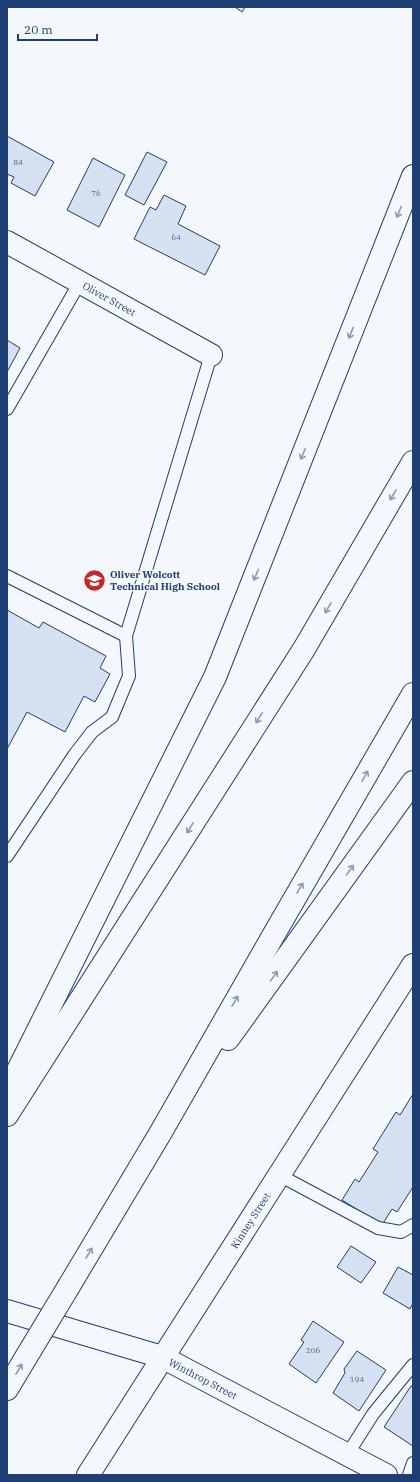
<svg xmlns="http://www.w3.org/2000/svg" width="420" height="1482" viewBox="0 0 420 1482" font-family="'IBM Plex Serif',serif">
<style>
.building{fill:#d5e0f0;stroke:#1d3f73}
.lines{fill:none;stroke-linecap:round;stroke-linejoin:round}
.service-casing{stroke:#1d3f73;stroke-width:14}
.minor-casing{stroke:#1d3f73;stroke-width:24}
.tertiary-casing{stroke:#1d3f73;stroke-width:24}
.motorway-casing{stroke:#1d3f73;stroke-width:24}
.service{stroke:#f4f7fb;stroke-width:12}
.minor{stroke:#f4f7fb;stroke-width:22}
.tertiary{stroke:#f4f7fb;stroke-width:22}
.motorway{stroke:#f4f7fb;stroke-width:22}
.motorway-bridge-casing{stroke:#1d3f73;stroke-width:24;stroke-linecap:butt}
.motorway-bridge{stroke:#f4f7fb;stroke-width:22}
.oneway{stroke:#889bb7}
.labels{text-anchor:middle;dominant-baseline:central;stroke-width:3;stroke-linejoin:round;paint-order:stroke}
.number-label{font-size:8px;fill:#4b6792}
.street-label{font-size:10px;fill:#1d3f73;stroke:#f4f7fb}
.poi-label{font-size:10px;font-weight:bold;fill:#1d3f73;stroke:#f4f7fb;text-anchor:start}
</style>
<rect width="100%" height="100%" fill="#f4f7fb"/>
<g class="building">
<path d="M 235,7 L 245,7 L 242,12 Z"/>
<path d="M 7,136 L 54,162 L 35,196 L 11,183 L 14,177 L 7,174 Z"/>
<path d="M 147,152 L 167,162 L 144,205 L 125,195 Z"/>
<path d="M 93,158 L 125,175 L 99,227 L 67,210 Z"/>
<path d="M 164,195 L 186,206 L 178,224 L 220,246 L 205,275 L 134,239 L 150,207 L 156,210 Z"/>
<path d="M 7,340 L 20,348 L 7,372 Z"/>
<path d="M 7,610 L 39,628 L 43,622 L 106,656 L 100,668 L 110,674 L 95,702 L 84,696 L 65,732 L 27,712 L 7,749 Z"/>
<path d="M 413,1094 L 413,1187 L 397,1212 L 392,1209 L 382,1225 L 342,1200 L 355,1179 L 359,1182 L 378,1152 L 373,1149 L 396,1112 L 400,1115 Z"/>
<path d="M 351,1246 L 376,1262 L 361,1283 L 337,1267 Z"/>
<path d="M 398,1267 L 413,1275 L 413,1303 L 410,1309 L 383,1293 Z"/>
<path d="M 313,1321 L 344,1342 L 316,1383 L 289,1364 L 304,1342 L 301,1340 Z"/>
<path d="M 357,1351 L 386,1370 L 359,1411 L 333,1393 L 345,1373 L 344,1369 Z"/>
<path d="M 411,1386 L 413,1387 L 413,1446 L 384,1427 Z"/>
</g>
<g class="lines">
<defs>
<g id="service">
<path d="M 7,409 L 80,282"/>
<path d="M 7,576 L 126,636"/>
<path d="M 7,856 L 75,754 L 92,732 L 112,717 L 129,676 L 126,636 L 211,355"/>
<path d="M 279,1175 L 378,1228 L 401,1232 L 413,1225"/>
<path d="M 347,1455 L 373,1414 L 413,1365"/>
<path d="M 409,1475 L 413,1463"/>
</g>
<g id="minor">
<path id="s1" d="M 7,242 L 211,355"/>
<path id="s2" d="M 88,1475 L 413,965"/>
</g>
<g id="tertiary">
<path id="s3" d="M 7,1311 L 162,1357 L 386,1475"/>
</g>
<g id="motorway">
<path d="M 228,1039 L 413,782"/>
<path d="M 7,1092 L 215,677 L 413,176"/>
<path d="M 7,1115 L 304,649 L 413,462"/>
<path d="M 69,1286 L 161,1132 L 277,929 L 413,694"/>
<path d="M 7,1389 L 31,1349"/>
</g>
</defs>
<use href="#service" class="service-casing"/>
<use href="#minor" class="minor-casing"/>
<use href="#tertiary" class="tertiary-casing"/>
<use href="#motorway" class="motorway-casing"/>
<use href="#service" class="service"/>
<use href="#minor" class="minor"/>
<use href="#tertiary" class="tertiary"/>
<use href="#motorway" class="motorway"/>
<defs>
<path id="motorway-bridge" d="M 31,1349 L 69,1286"/>
</defs>
<use href="#motorway-bridge" class="motorway-bridge-casing"/>
<use href="#motorway-bridge" class="motorway-bridge"/>
</g>
<defs><path id="oneway-shaft" d="M-6 0H5M1.5-3L5.5 0L1.5 3" fill="none" stroke-width="1.6" stroke-linecap="round" stroke-linejoin="round"/></defs>
<g class="oneway">
<use href="#oneway-shaft" transform="translate(399 212) rotate(112)"/>
<use href="#oneway-shaft" transform="translate(351 333) rotate(112)"/>
<use href="#oneway-shaft" transform="translate(303 454) rotate(112)"/>
<use href="#oneway-shaft" transform="translate(393 495) rotate(120)"/>
<use href="#oneway-shaft" transform="translate(256 575) rotate(112)"/>
<use href="#oneway-shaft" transform="translate(328 608) rotate(120)"/>
<use href="#oneway-shaft" transform="translate(259 718) rotate(122)"/>
<use href="#oneway-shaft" transform="translate(365 776) rotate(-60)"/>
<use href="#oneway-shaft" transform="translate(190 828) rotate(122)"/>
<use href="#oneway-shaft" transform="translate(350 870) rotate(-54)"/>
<use href="#oneway-shaft" transform="translate(300 888) rotate(-60)"/>
<use href="#oneway-shaft" transform="translate(274 976) rotate(-54)"/>
<use href="#oneway-shaft" transform="translate(235 1001) rotate(-60)"/>
<use href="#oneway-shaft" transform="translate(89 1253) rotate(-59)"/>
<use href="#oneway-shaft" transform="translate(19 1369) rotate(-59)"/>
</g>
<defs>
<symbol id="school-disc" viewBox="-11 -11 22 22"><circle r="9.5" fill="#c62828" stroke="#f4f7fb"/><path d="M0-5L7-2L0 1L-7-2ZM-4 1L0 2.5L4 1V4Q0 6-4 4Z" fill="#fff"/></symbol>
</defs>
<g fill-rule="evenodd">
<use href="#school-disc" x="82" y="568" width="25" height="25"/>
</g>
<g class="labels">
<g class="number-label">
<text x="18" y="162">84</text>
<text x="96" y="193">76</text>
<text x="176" y="237">64</text>
<text x="313" y="1350">206</text>
<text x="357" y="1379">194</text>
</g>
<g class="street-label">
<text stroke="none"><textPath href="#s1" startOffset="117">Oliver Street</textPath></text>
<text stroke="none"><textPath href="#s2" startOffset="302">Kinney Street</textPath></text>
<text stroke="none"><textPath href="#s3" startOffset="208">Winthrop Street</textPath></text>
</g>
<g class="poi-label">
<text x="110" y="574">Oliver Wolcott<tspan x="110" dy="12">Technical High School</tspan></text>
</g>
</g>
<rect width="420" height="1482" fill="none" stroke="#1d3f73" stroke-width="16"/>
<path d="M18 34v6h79v-6" fill="none" stroke="#1d3f73" stroke-width="2"/>
<text x="24" y="34" font-size="12" fill="#1d3f73" stroke="#f4f7fb" stroke-width="3" paint-order="stroke">20 m</text>
</svg>
